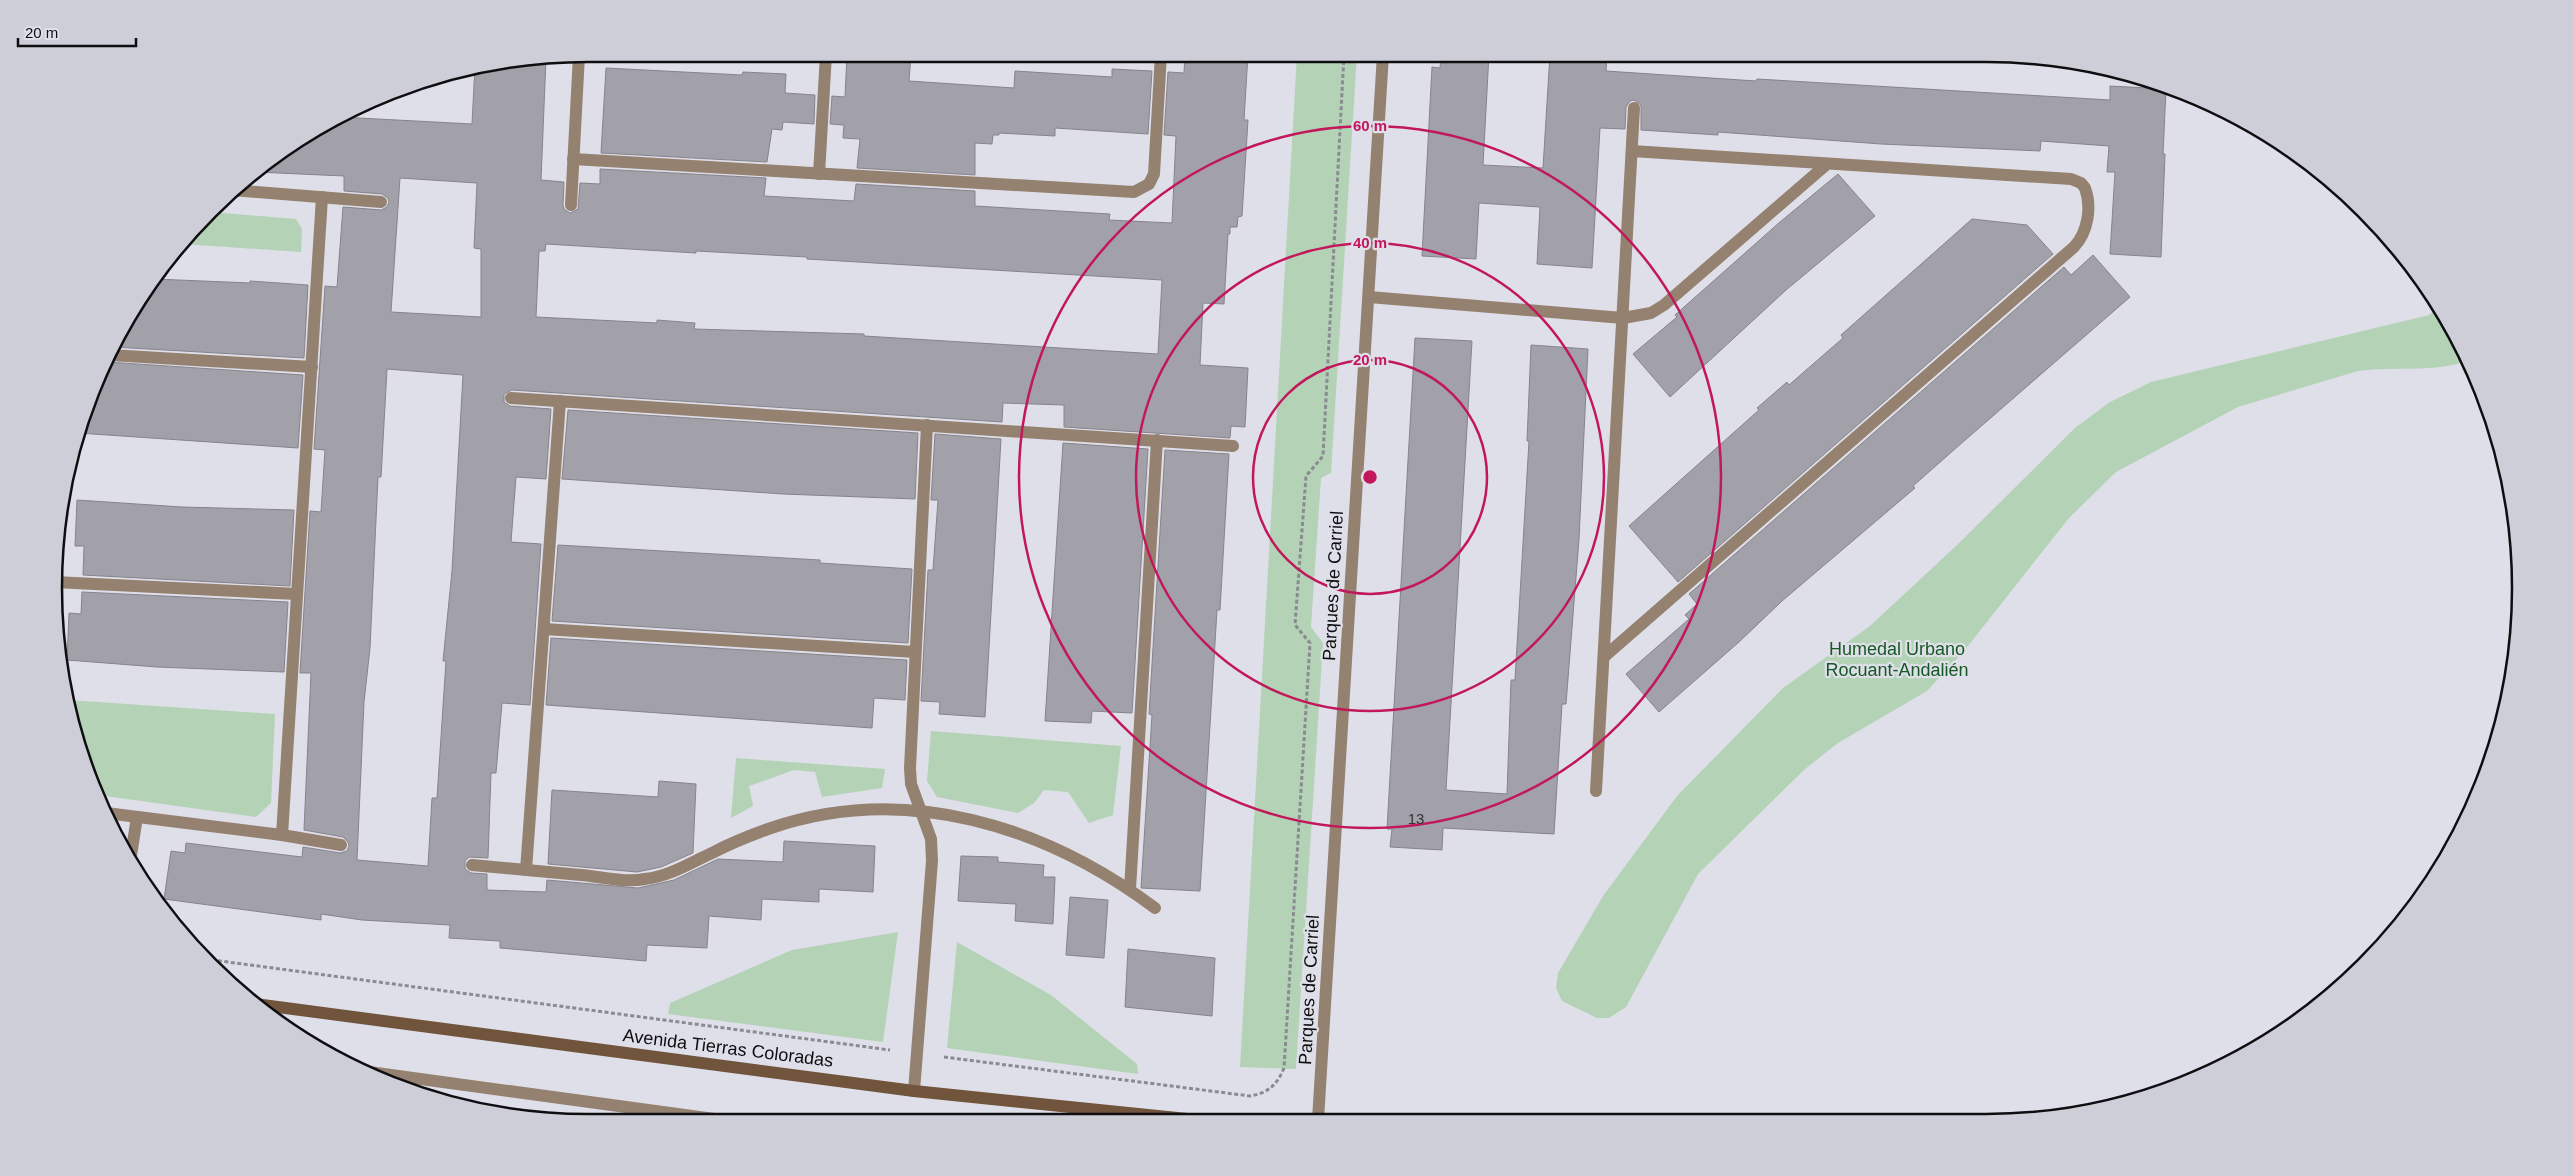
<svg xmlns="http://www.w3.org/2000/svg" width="2574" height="1176" viewBox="0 0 2574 1176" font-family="Helvetica,sans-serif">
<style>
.green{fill:#b4d3b6}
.building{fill:#a2a0a9;stroke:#86838c;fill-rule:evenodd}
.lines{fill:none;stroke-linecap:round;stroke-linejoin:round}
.path{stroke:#8a8a91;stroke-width:3;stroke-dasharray:4 2.5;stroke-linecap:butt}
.street{stroke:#958170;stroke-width:12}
.secondary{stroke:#70543c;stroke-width:12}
.ring{fill:none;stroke:#c2185b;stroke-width:2.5}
.labels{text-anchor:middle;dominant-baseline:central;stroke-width:4.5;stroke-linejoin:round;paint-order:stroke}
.number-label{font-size:15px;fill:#333237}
.street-label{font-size:18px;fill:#0e0e11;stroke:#dfdfe9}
.park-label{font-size:18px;fill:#155823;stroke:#dfdfe9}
.rim{fill:none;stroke:#0e0e11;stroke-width:2.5}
.centre{fill:#c2185b;stroke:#dfdfe9;stroke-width:2.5}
.ring-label{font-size:15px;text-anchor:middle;font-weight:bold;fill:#c2185b;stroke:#dfdfe9;stroke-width:4.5;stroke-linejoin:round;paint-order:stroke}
</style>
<rect width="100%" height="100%" fill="#dfdfe9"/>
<g class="green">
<path d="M 1297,54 L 1357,54 L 1331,473 L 1321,478 L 1311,627 L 1323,643 L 1296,1069 L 1240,1067 Z"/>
<path d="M 210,212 L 296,219 L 302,229 L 301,252 L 181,244 Z"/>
<path d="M 2439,308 L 2467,361 C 2433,373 2394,366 2358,371 L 2238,407 L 2116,472 L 2069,518 L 1964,651 L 1927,691 L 1838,743 L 1805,769 L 1698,874 L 1626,1007 L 1609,1018 L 1597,1018 L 1562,1001 L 1556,988 L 1558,973 L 1603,896 L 1677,796 L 1783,688 L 1870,626 L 1957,545 L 2076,427 L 2110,402 L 2151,382 L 2429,315 Z"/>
<path d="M 68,700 L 275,714 L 271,803 L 256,817 L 98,795 L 82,760 Z"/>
<path d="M 931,731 L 1121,746 L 1113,815 L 1089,823 L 1068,792 L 1044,790 L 1034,803 L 1018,813 L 937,797 L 927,781 Z"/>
<path d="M 736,758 L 885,769 L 882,788 L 822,797 L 815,772 L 794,770 L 749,786 L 753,806 L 731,818 Z"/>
<path d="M 898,932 L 883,1042 L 668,1014 L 670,1003 L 792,950 Z"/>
<path d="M 957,942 L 1051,995 L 1137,1064 L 1138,1074 L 947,1048 Z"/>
</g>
<g class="building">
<path d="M 847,54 L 911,54 L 909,81 L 1014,88 L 1015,71 L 1112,77 L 1112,69 L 1152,71 L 1148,134 L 1055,128 L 1055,136 L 999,133 L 999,135 L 993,135 L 992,144 L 975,143 L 975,175 L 857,168 L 860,139 L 843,138 L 844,125 L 830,124 L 832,96 L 845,97 Z"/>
<path d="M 1185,54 L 1248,54 L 1244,120 L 1248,120 L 1242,216 L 1238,217 L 1237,227 L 1230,227 L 1230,234 L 1228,234 L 1224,304 L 1203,303 L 1200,365 L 1248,368 L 1245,427 L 1231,426 L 1230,438 L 1064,427 L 1064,405 L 1003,403 L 1002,422 L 512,390 L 504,394 L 504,402 L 510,406 L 551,409 L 546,479 L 516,477 L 511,542 L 541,544 L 530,705 L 502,703 L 496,773 L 491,773 L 488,858 L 469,857 L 465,861 L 465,869 L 471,873 L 487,874 L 487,890 L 546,892 L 547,880 L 638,888 L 674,880 L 718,859 L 783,862 L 784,841 L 837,844 L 875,846 L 873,892 L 819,889 L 819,902 L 762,899 L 761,920 L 709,916 L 707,948 L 647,945 L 646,961 L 500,948 L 500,941 L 449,938 L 450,925 L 362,920 L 321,914 L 321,920 L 164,899 L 171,851 L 185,853 L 186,843 L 302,857 L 303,847 L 340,853 L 347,851 L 349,846 L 348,842 L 343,837 L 304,830 L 311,673 L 300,673 L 310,511 L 321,512 L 325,450 L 314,449 L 325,286 L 337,287 L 343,207 L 381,210 L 387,207 L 389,202 L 388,198 L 382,194 L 344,191 L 344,176 L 256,172 L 321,125 L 340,117 L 472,124 L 475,66 L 546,58 L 541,180 L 564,182 L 563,205 L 564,209 L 570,213 L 578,209 L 580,183 L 600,184 L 600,169 L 766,178 L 764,196 L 854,201 L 856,184 L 975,191 L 975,206 L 1110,214 L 1109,220 L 1172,223 L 1176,136 L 1164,135 L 1168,72 L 1184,73 ZM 400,178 L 477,183 L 474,248 L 481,249 L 481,317 L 391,312 ZM 546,244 L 696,253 L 696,251 L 807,257 L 807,259 L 1162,280 L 1158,354 L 864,336 L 864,334 L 694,329 L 695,323 L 657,320 L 657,323 L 536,317 L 539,251 L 545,251 ZM 387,369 L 463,375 L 452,571 L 443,661 L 446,661 L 437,798 L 432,798 L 428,866 L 357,860 L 364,702 L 370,648 L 378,477 L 381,477 Z"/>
<path d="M 1441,54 L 1489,54 L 1483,165 L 1543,168 L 1550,54 L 1607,54 L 1606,71 L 1756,81 L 1757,79 L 2110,100 L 2110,86 L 2166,89 L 2163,154 L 2165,154 L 2161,257 L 2110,254 L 2115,172 L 2107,172 L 2109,146 L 2041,141 L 2040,151 L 1881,144 L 1718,132 L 1718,135 L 1641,130 L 1641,105 L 1634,100 L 1630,101 L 1626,107 L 1625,129 L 1600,128 L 1592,268 L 1537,264 L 1540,207 L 1479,203 L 1476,259 L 1422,256 L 1432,67 L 1440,68 Z"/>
<path d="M 606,68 L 742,75 L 743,72 L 786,74 L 785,93 L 815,95 L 814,124 L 783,122 L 782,130 L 772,129 L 767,162 L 601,153 Z"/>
<path d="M 1838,174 L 1875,216 L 1786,290 L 1670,397 L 1633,354 L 1677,317 L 1675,315 L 1780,222 Z"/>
<path d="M 1972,219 L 2027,225 L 2053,254 L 1678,582 L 1629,526 L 1759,410 L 1757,408 L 1787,382 L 1789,385 L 1843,338 L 1841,335 Z"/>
<path d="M 2093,255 L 2130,297 L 1956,448 L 1913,486 L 1915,488 L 1782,601 L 1739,642 L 1659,712 L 1626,674 L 1689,619 L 1685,615 L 1697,604 L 1689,594 L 2064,267 L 2071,275 Z"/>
<path d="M 155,279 L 250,283 L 250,281 L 308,285 L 304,358 L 113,347 L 125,321 Z"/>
<path d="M 1415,338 L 1472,341 L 1446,790 L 1507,794 L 1511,680 L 1515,680 L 1529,441 L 1527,441 L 1531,345 L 1588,349 L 1579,539 L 1566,704 L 1562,704 L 1554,834 L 1443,828 L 1442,850 L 1390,847 L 1392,829 L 1387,829 Z"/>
<path d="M 107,362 L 303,375 L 298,448 L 78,433 L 82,416 Z"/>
<path d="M 568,410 L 918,433 L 915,499 L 783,494 L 562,479 Z"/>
<path d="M 935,434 L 1001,439 L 985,717 L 939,714 L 940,702 L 921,701 L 928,570 L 933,570 L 938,500 L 931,500 Z"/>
<path d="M 1063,443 L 1148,449 L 1132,713 L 1092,711 L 1091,723 L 1045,721 Z"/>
<path d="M 1165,450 L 1229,454 L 1220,610 L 1217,610 L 1200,891 L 1141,888 L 1152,715 L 1149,714 Z"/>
<path d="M 77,500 L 182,507 L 294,510 L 290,586 L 83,575 L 84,546 L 75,546 Z"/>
<path d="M 558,545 L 820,560 L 820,563 L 912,569 L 908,643 L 552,621 Z"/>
<path d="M 82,592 L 288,602 L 284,672 L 157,667 L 67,660 L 69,613 L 81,614 Z"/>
<path d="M 551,638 L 907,660 L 905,700 L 874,698 L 872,728 L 546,705 Z"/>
<path d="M 659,781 L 696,784 L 693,853 L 661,867 L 637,872 L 548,864 L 552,790 L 658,797 Z"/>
<path d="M 961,856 L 998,857 L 998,862 L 1044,865 L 1043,877 L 1055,877 L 1053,924 L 1015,921 L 1016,904 L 958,901 Z"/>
<path d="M 1070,897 L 1108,900 L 1104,958 L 1066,955 Z"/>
<path d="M 1128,949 L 1215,958 L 1212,1016 L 1125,1007 Z"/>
</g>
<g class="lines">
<g class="path">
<path d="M 205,959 L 890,1050"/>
<path d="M 944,1057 L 1250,1096 C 1268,1093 1277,1085 1284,1068 L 1310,643 L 1295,625 L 1306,476 L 1323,456 L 1344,54"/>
</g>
<g class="street">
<path d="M 573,159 L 1134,192 L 1149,184 L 1154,174 L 1161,54"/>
<path d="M 819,174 L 826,54"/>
<path d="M 232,190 L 381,202"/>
<path d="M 571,205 L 579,55"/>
<path d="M 1369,297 L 1623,318 L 1651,313 L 1664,305 L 1827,164"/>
<path d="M 110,355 L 312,367"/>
<path d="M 511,398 L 1233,446"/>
<path d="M 54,582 L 297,594"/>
<path d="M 544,629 L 915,652"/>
<path d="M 1605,656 L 2074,247 C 2088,232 2092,207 2085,188 L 2081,183 L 2071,179 L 1632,151"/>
<path d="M 1596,791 L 1634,108"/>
<path d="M 106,813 L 282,835 L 341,845"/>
<path d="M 282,835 L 322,197"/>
<path d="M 130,862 L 137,817"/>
<path d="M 472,865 C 508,868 545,872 581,875 C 602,877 625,883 645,879 C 670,876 690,863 712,853 C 731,843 751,835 771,828 C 906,782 1045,826 1155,908"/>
<path d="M 526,870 L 560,401"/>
<path d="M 1130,889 L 1157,440"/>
<path d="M 362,1071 L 736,1122"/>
<path d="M 914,1091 L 932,861 L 931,839 L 911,784 L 910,768 L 927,425"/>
<path d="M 1318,1120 L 1383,54"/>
</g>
<path class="secondary" d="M 255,1004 L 914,1091 L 1197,1120"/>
</g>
<g class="ring">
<circle cx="1370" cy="477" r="117"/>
<circle cx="1370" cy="477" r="234"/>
<circle cx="1370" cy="477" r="351"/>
</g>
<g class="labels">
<g class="number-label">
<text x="1416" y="818">13</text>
</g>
<g class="street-label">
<text transform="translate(1333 586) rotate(-87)">Parques de Carriel</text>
<text transform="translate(1309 990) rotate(-87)">Parques de Carriel</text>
<text transform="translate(728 1048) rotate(7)">Avenida Tierras Coloradas</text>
</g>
<g class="park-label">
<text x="1897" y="649">Humedal Urbano<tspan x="1897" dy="21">Rocuant-Andalién</tspan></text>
</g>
</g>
<path d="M0 0H2574V1176H0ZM588 62H1986A526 526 0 0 1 2512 588V588A526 526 0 0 1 1986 1114H588A526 526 0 0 1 62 588V588A526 526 0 0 1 588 62Z" fill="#ceced8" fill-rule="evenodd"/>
<path class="rim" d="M588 62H1986A526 526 0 0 1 2512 588V588A526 526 0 0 1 1986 1114H588A526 526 0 0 1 62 588V588A526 526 0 0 1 588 62Z"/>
<circle cx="1370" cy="477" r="8" class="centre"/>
<g class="ring-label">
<text x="1370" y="131">60 m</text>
<text x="1370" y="248">40 m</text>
<text x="1370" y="365">20 m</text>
</g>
<path d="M18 38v8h118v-8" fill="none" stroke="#0e0e11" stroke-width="2.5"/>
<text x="25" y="38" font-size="15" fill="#0e0e11" stroke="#dfdfe9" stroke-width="4" paint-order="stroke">20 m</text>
</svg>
